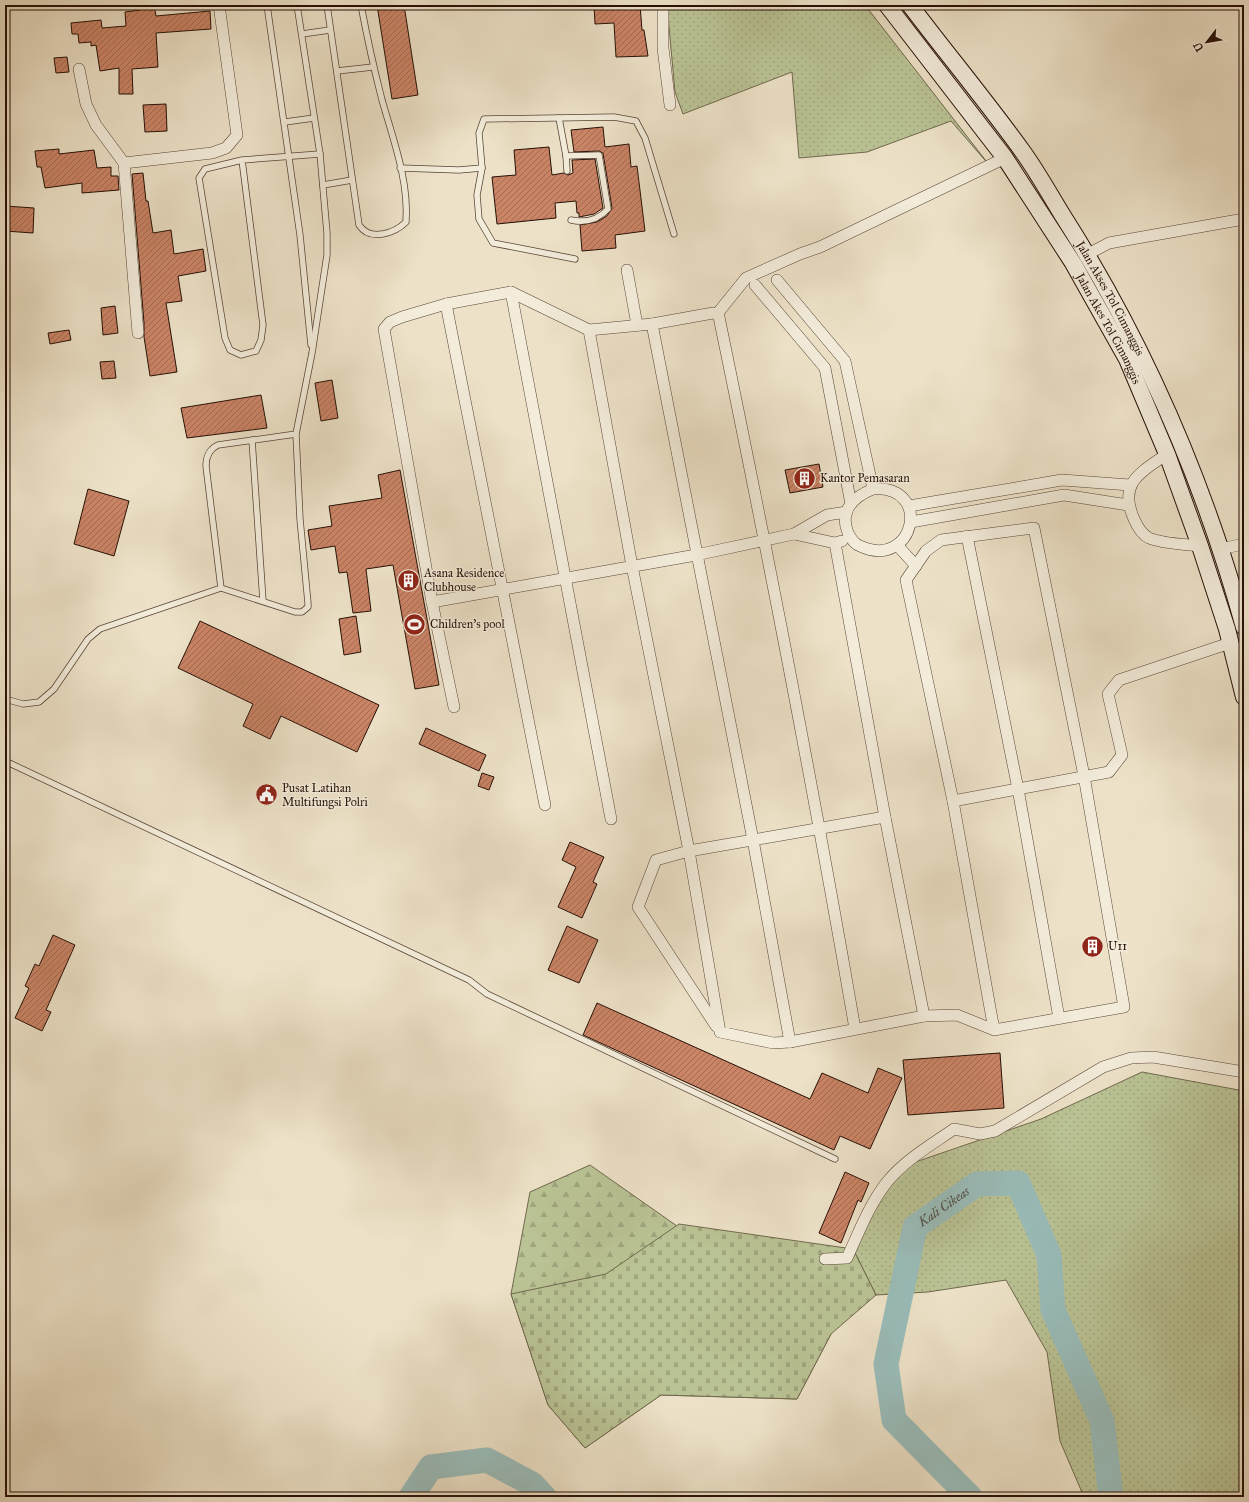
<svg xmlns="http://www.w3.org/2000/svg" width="1249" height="1502" viewBox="0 0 1249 1502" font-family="'IM FELL Great Primer',serif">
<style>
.grass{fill:url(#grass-dots);stroke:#70694e}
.forest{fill:url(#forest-firs);stroke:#70694e}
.cemetery{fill:url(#cemetery-stones);stroke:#70694e}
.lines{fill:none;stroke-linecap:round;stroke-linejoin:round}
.river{stroke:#9abdba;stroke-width:25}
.building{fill:url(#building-hatch);stroke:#260f06}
.service-casing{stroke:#584436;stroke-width:7}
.minor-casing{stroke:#584436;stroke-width:12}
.secondary-casing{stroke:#260f06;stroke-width:18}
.service{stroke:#f3ecdb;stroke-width:5.5}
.minor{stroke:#f3ecdb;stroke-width:11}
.secondary{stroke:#f3ecdb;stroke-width:16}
.labels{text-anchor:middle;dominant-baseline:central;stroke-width:3;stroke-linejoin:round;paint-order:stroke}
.street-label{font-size:12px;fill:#260f06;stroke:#f3ecdb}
.poi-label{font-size:12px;fill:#260f06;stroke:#f3ecdb;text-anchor:start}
.water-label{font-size:13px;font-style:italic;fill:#4f4c45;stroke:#f3ecdb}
</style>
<defs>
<pattern id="grass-dots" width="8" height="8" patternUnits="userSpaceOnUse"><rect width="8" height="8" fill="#bac395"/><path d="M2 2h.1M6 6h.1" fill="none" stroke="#a0a67f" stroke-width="1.8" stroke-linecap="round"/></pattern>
<pattern id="forest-firs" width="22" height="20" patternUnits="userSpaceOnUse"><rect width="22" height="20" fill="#bac395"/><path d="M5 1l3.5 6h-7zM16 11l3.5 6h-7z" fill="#a0a67f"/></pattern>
<pattern id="cemetery-stones" width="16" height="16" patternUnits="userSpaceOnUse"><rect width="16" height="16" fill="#bac395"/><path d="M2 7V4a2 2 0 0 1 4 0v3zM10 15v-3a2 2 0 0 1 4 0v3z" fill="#a0a67f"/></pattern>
<pattern id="building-hatch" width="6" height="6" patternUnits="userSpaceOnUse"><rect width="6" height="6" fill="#ca8466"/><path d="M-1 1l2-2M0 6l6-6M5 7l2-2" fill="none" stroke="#a46a52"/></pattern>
</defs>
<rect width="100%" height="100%" fill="#ede2c8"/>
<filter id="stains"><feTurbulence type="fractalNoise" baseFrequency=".005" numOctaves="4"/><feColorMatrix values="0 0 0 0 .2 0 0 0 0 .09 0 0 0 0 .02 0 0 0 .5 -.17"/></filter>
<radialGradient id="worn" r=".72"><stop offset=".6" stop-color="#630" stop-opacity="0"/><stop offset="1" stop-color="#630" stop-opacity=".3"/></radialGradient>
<g class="grass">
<path d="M 667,5 L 865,5 L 990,166 L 951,121 L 867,152 L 799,158 L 792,72 L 683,114 L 675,92 Z"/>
<path d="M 1142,1072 L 1244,1091 L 1244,1497 L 1084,1497 L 1060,1441 L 1047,1352 L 1006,1280 L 928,1292 L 876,1295 L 853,1249 L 898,1168 L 1041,1119 Z"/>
</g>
<path class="forest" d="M 590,1165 L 831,1334 L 797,1399 L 661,1395 L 585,1448 L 548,1405 L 511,1294 L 530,1192 Z"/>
<path class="cemetery" d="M 679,1224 L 853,1249 L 876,1295 L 831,1334 L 797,1399 L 661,1395 L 585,1448 L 548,1405 L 511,1294 L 606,1274 Z"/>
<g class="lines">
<g class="river">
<path d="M 411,1497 L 431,1467 L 487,1460 L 532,1484 L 544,1497"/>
<path id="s1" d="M 970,1497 L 894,1420 L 886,1364 L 915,1227 L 977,1184 L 1018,1183 L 1049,1255 L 1053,1310 L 1102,1421 L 1111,1497"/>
</g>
</g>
<g class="building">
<path d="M 140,5 L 154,5 L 156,16 L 210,11 L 211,29 L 156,33 L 158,67 L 132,69 L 133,94 L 119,94 L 119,68 L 100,71 L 96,45 L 91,46 L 91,42 L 79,43 L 78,34 L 72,34 L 71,23 L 101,20 L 102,28 L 126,26 L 125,12 L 140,10 Z"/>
<path d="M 377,5 L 404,5 L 418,95 L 392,99 Z"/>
<path d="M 594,5 L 640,5 L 642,30 L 644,30 L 648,56 L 616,57 L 614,23 L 595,24 Z"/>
<path d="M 67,57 L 69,72 L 56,73 L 54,58 Z"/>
<path d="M 166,104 L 167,131 L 145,132 L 143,105 Z"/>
<path d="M 603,127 L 605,147 L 629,144 L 631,167 L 637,166 L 645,231 L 615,235 L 616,248 L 582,251 L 580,225 L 597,222 L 607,216 L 612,208 L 603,153 L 599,151 L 574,152 L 571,130 Z"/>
<path d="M 549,147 L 552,175 L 564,173 L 568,175 L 573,173 L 572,160 L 595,159 L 603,208 L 594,214 L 579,217 L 579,213 L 577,213 L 576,201 L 555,203 L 556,218 L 497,224 L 492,177 L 516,175 L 514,150 Z"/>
<path d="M 59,149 L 59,154 L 94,150 L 97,168 L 111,167 L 111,176 L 118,176 L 119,190 L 82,193 L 82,183 L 45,188 L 41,167 L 37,167 L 35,151 Z"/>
<path d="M 143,173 L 146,201 L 148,201 L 153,233 L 171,230 L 174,254 L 203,249 L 206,271 L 178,276 L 182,301 L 166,303 L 177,372 L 150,376 L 144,337 L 144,323 L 132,174 Z"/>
<path d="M 5,206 L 34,208 L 33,233 L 5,231 Z"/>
<path d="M 115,306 L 118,333 L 103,335 L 101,308 Z"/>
<path d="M 69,330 L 71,340 L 50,344 L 48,333 Z"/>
<path d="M 114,361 L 116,378 L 102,379 L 100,362 Z"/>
<path d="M 332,380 L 338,418 L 321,421 L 315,383 Z"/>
<path d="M 261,395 L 267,428 L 187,438 L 181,408 Z"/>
<path d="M 819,464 L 823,487 L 790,493 L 785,470 Z"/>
<path d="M 400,470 L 439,685 L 415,689 L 393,565 L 366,569 L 371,611 L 353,613 L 347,572 L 339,573 L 335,546 L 311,550 L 308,530 L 332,526 L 329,506 L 382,498 L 378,475 Z"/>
<path d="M 88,489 L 129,501 L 114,556 L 74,544 Z"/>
<path d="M 356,616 L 361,652 L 344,655 L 339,619 Z"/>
<path d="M 200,621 L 379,705 L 357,752 L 281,716 L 270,739 L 243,726 L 253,704 L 178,668 Z"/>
<path d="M 426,728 L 486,755 L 479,771 L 419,744 Z"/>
<path d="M 482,773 L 494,777 L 489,790 L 478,786 Z"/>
<path d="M 570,842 L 604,857 L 593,882 L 597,884 L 582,918 L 558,907 L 576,867 L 562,860 Z"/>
<path d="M 567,926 L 598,940 L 579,983 L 548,970 Z"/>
<path d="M 53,935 L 75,945 L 46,1010 L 51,1012 L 42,1031 L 15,1018 L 29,988 L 25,986 L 35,964 L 39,966 Z"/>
<path d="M 597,1003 L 810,1099 L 822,1073 L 868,1093 L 878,1068 L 902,1078 L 870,1149 L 840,1136 L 834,1150 L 583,1035 Z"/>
<path d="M 1000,1053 L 1004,1108 L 908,1115 L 903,1060 Z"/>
<path d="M 845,1172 L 869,1183 L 861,1202 L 858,1200 L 841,1243 L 819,1233 Z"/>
</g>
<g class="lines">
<defs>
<g id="service">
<path d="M 267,5 L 300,235 L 311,345"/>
<path d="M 327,5 L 359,225 C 370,242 395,233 406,222 C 409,181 393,139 382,100 C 374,69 367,37 361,5"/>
<path d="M 302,34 L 330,30"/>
<path d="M 337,71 L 373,67"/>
<path d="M 559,118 L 566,156 L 599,155 L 608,209 C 598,220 585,223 571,220"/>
<path d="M 285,122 L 314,118"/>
<path d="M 566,156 L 567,171"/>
<path d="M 242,160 L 263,325 L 261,340 L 256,351 L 241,355 L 230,350 L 225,338 L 199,178 L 205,169 L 242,160 L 320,154"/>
<path d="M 400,168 L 459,170 L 482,168 L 479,133 L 484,119 L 614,117 L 636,121 L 645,138 L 674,234"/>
<path d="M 482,168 L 477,195 L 479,219 L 493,243 L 575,259"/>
<path d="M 323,185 L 352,180"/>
<path d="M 296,434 L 218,445 C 209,449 206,458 206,466 L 221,588 L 295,612 L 302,612 L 308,607 L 308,603 L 300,519 L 296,434 L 312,353 L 327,255 L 327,233 L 320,154 L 297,5"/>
<path d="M 252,440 L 263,601"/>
<path d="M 5,699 L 23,704 L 39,702 L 54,689 L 88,639 L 100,629 L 221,588"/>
<path d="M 5,761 L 469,980 L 487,994 L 835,1159"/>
</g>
<g id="minor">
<path d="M 663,5 L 663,48 L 670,105"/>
<path d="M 79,69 L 86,104 L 96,125 L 124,163"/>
<path d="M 1088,254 L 1109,243 L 1244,219"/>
<path d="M 627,270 L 637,325"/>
<path d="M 777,280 L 845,361 L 873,489"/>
<path d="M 755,285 L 825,368 L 851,504"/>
<path d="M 511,292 L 611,819"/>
<path d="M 446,304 L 545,805"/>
<path d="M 717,314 L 746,278 L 800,254 L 820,247 L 1005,158"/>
<path d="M 652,324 L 713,313 L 717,314 L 719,317 C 768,554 814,791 855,1029"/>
<path d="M 589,330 L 632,566 L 689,851 L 720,1032 L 773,1043 L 790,1042 L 924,1016 L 957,1015 L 994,1030 L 1124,1007 L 1084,776 L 1034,528 L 941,540 L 926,551 L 906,580 L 953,801 L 994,1030"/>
<path d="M 138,333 L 124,163 L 212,153 L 226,148 L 237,135 L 219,5"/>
<path d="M 1167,454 C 1140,473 1118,483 1134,519 C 1137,526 1141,534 1149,538 C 1164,544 1183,544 1200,546"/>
<path d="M 873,489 C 934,485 914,571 860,546 C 854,544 851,539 848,533 C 839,511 853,497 873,489 Z"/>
<path d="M 909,506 L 1062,480 L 1130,485"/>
<path d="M 911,522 L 1064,495 L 1128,505"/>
<path d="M 794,534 L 835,543 L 842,541"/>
<path d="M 967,536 L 1018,789 L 1059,1018"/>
<path d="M 835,543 L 885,817 L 924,1016"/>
<path d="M 897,545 L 916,566"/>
<path d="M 1220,549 L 1244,544"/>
<path d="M 432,602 L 696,555 L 794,534 L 827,515 L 847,512"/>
<path d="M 454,707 L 432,602 L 384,329 L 390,322 L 402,317 L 446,304 L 511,292 L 589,330 L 652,324 L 753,840 L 790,1042"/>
<path d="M 953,801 L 1109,772 L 1122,755 L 1108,694 L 1119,680 L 1230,643"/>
<path d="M 716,1026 L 638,907 L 656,860 L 689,851 L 885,817"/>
<path d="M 825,1259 L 847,1258 C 859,1232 869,1205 887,1182 C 905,1160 931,1145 954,1129 L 980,1134 L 995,1131 L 1103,1067 L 1131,1058 L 1153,1057 L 1244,1072"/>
</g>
<g id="secondary">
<path id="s2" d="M 887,5 L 1005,158 L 1073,263 L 1127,359 L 1167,454 L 1200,546 L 1227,629 L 1244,697"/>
<path id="s3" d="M 910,5 C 947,54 987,102 1023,152 C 1038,173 1050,195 1063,216 C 1144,343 1204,482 1244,627"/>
</g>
</defs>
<use href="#service" class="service-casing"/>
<use href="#minor" class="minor-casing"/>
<use href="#secondary" class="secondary-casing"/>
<use href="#service" class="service"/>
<use href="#minor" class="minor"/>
<use href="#secondary" class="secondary"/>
</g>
<defs>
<symbol id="building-disc" viewBox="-11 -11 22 22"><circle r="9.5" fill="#8f2418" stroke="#f3ecdb"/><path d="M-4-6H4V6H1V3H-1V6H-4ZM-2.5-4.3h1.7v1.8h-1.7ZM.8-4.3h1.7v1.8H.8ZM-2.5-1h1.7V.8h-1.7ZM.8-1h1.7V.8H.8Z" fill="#fff"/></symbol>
<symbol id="stadium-disc" viewBox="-11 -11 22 22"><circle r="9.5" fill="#8f2418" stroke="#f3ecdb"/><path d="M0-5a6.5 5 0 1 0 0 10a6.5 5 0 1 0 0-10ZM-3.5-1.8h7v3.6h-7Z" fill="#fff"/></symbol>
<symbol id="civic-disc" viewBox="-11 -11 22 22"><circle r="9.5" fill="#8f2418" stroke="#f3ecdb"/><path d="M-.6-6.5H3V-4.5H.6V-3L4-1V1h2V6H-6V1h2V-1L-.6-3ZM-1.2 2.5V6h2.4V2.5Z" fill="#fff"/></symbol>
</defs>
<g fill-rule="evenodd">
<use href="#building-disc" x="792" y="466" width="25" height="25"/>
<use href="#building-disc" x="396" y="568" width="25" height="25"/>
<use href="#stadium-disc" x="402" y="612" width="25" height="25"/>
<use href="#civic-disc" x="254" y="782" width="25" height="25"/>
<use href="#building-disc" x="1080" y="934" width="25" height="25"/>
</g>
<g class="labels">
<g class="street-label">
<text stroke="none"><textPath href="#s3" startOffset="356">Jalan Akses Tol Cimanggis</textPath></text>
<text stroke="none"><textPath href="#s2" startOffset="393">Jalan Akes Tol Cimanggis</textPath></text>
</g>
<g class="poi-label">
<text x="820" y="478">Kantor Pemasaran</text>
<text x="424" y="573">Asana Residence<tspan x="424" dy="14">Clubhouse</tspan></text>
<text x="430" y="624">Children's pool</text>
<text x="282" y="788">Pusat Latihan<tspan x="282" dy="14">Multifungsi Polri</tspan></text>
<text x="1108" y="946">U11</text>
</g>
<g class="water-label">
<text stroke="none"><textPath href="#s1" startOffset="340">Kali Cikeas</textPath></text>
</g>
</g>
<rect width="1249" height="1502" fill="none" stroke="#ede2c8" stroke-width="20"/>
<rect x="6" y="6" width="1237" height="1490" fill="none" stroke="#260f06" stroke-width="2"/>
<rect x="10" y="10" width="1229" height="1482" fill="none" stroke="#260f06"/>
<g transform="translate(1207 42) rotate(239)" stroke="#f3ecdb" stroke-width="3" paint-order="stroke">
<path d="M0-3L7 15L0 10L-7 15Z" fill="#260f06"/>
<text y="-6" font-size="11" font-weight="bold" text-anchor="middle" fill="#260f06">U</text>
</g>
<rect width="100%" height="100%" filter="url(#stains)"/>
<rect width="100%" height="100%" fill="url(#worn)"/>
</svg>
